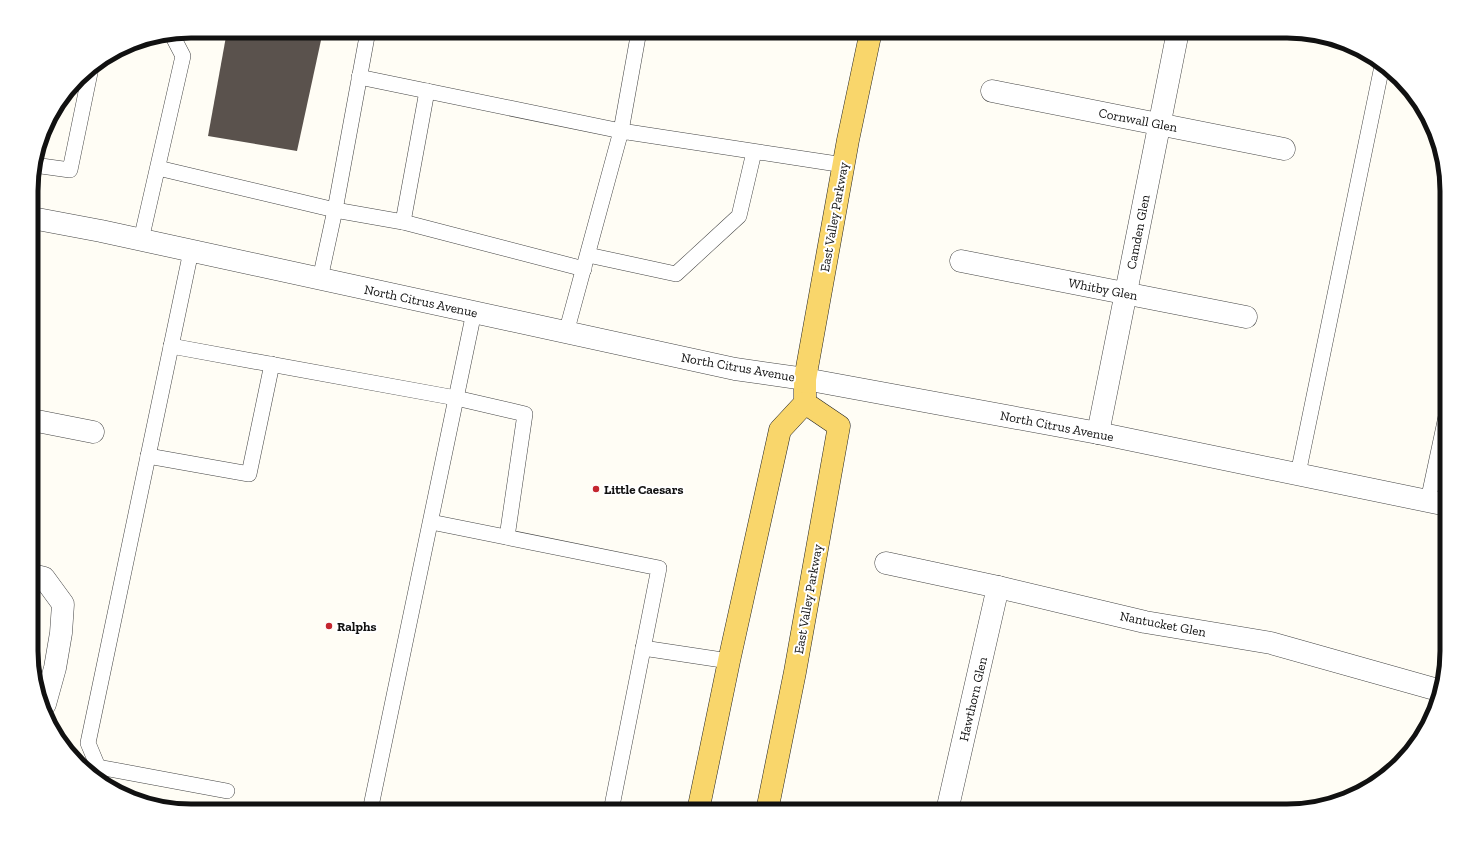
<svg xmlns="http://www.w3.org/2000/svg" width="1478" height="842" viewBox="0 0 1478 842" font-family="'Zilla Slab',serif">
<style>
.building{fill:#5a524d}
.lines{fill:none;stroke-linecap:round;stroke-linejoin:round}
.service-casing{stroke:#444;stroke-width:16}
.minor-casing{stroke:#444;stroke-width:23}
.tertiary-casing{stroke:#444;stroke-width:23}
.primary-casing{stroke:#222;stroke-width:23}
.service{stroke:#fff;stroke-width:15}
.minor{stroke:#fff;stroke-width:22}
.tertiary{stroke:#fff;stroke-width:22}
.primary{stroke:#f9d66b;stroke-width:22}
.poi-dot{fill:#c4262e;stroke:#fff;stroke-width:1.5}
.labels{text-anchor:middle;dominant-baseline:central;stroke-width:4;stroke-linejoin:round;paint-order:stroke}
.street-label{font-size:13px;fill:#111;stroke:#fff}
.poi-label{font-size:13px;font-weight:bold;fill:#111;stroke:#fff;text-anchor:start}
.rim{fill:none;stroke:#111;stroke-width:5}
</style>
<rect width="100%" height="100%" fill="#fffdf5"/>
<path class="building" d="M 227,31 L 323,31 L 297,151 L 208,136 Z"/>
<g class="lines">
<defs>
<g id="service">
<path d="M 359,77 L 621,131 L 639,31"/>
<path d="M 34,165 L 70,170 L 91,68"/>
<path d="M 158,168 L 335,210 L 403,222 L 427,91"/>
<path d="M 403,222 L 584,269"/>
<path d="M 141,240 L 183,56 L 172,35"/>
<path d="M 588,255 L 676,274 L 739,216 L 754,152"/>
<path d="M 320,279 L 335,210 L 368,31"/>
<path d="M 566,333 L 621,131 L 844,165"/>
<path d="M 171,346 L 456,398 L 525,414 L 507,537"/>
<path d="M 148,456 L 249,474 L 272,364"/>
<path d="M 1298,474 L 1382,66"/>
<path d="M 1428,501 L 1447,412"/>
<path d="M 431,522 L 659,568 L 611,811"/>
<path d="M 643,648 L 729,661"/>
<path d="M 98,767 L 227,791"/>
<path d="M 96,776 L 98,767 L 88,743 L 191,251"/>
<path d="M 370,811 L 474,312"/>
</g>
<g id="minor">
<path d="M 992,91 L 1284,149"/>
<path d="M 961,261 L 1246,317"/>
<path d="M 32,420 L 93,432"/>
<path d="M 1098,433 L 1178,31"/>
<path d="M 886,563 L 998,587 L 1145,622 L 1271,643 L 1438,690"/>
<path d="M 32,575 L 44,578 L 63,604 L 61,633 L 55,668 L 45,704"/>
<path d="M 947,811 L 998,587"/>
</g>
<path id="tertiary" d="M 32,218 L 101,231 L 735,369 L 805,379 L 1098,433 L 1447,505"/>
<g id="primary">
<path d="M 698,811 L 729,661 L 780,430 L 805,403 L 805,379 L 848,140 L 871,31"/>
<path d="M 767,811 L 795,672 L 839,426 L 805,403"/>
</g>
</defs>
<use href="#service" class="service-casing"/>
<use href="#minor" class="minor-casing"/>
<use href="#tertiary" class="tertiary-casing"/>
<use href="#primary" class="primary-casing"/>
<use href="#service" class="service"/>
<use href="#minor" class="minor"/>
<use href="#tertiary" class="tertiary"/>
<use href="#primary" class="primary"/>
</g>
<g class="poi-dot">
<circle cx="596" cy="489" r="4"/>
<circle cx="329" cy="626" r="4"/>
</g>
<g class="labels">
<g class="street-label">
<text transform="translate(1138 120) rotate(11)">Cornwall Glen</text>
<text transform="translate(834 217) rotate(-80)">East Valley Parkway</text>
<text transform="translate(1138 232) rotate(-79)">Camden Glen</text>
<text transform="translate(1103 289) rotate(11)">Whitby Glen</text>
<text transform="translate(421 301) rotate(12)">North Citrus Avenue</text>
<text transform="translate(738 367) rotate(10)">North Citrus Avenue</text>
<text transform="translate(1057 426) rotate(11)">North Citrus Avenue</text>
<text transform="translate(808 599) rotate(-80)">East Valley Parkway</text>
<text transform="translate(1163 624) rotate(11)">Nantucket Glen</text>
<text transform="translate(973 699) rotate(-77)">Hawthorn Glen</text>
</g>
<g class="poi-label">
<text x="604" y="489">Little Caesars</text>
<text x="337" y="626">Ralphs</text>
</g>
</g>
<path d="M0 0H1478V842H0ZM191 38H1287A153 153 0 0 1 1440 191V651A153 153 0 0 1 1287 804H191A153 153 0 0 1 38 651V191A153 153 0 0 1 191 38Z" fill="#fff" fill-rule="evenodd"/>
<path class="rim" d="M191 38H1287A153 153 0 0 1 1440 191V651A153 153 0 0 1 1287 804H191A153 153 0 0 1 38 651V191A153 153 0 0 1 191 38Z"/>
</svg>
